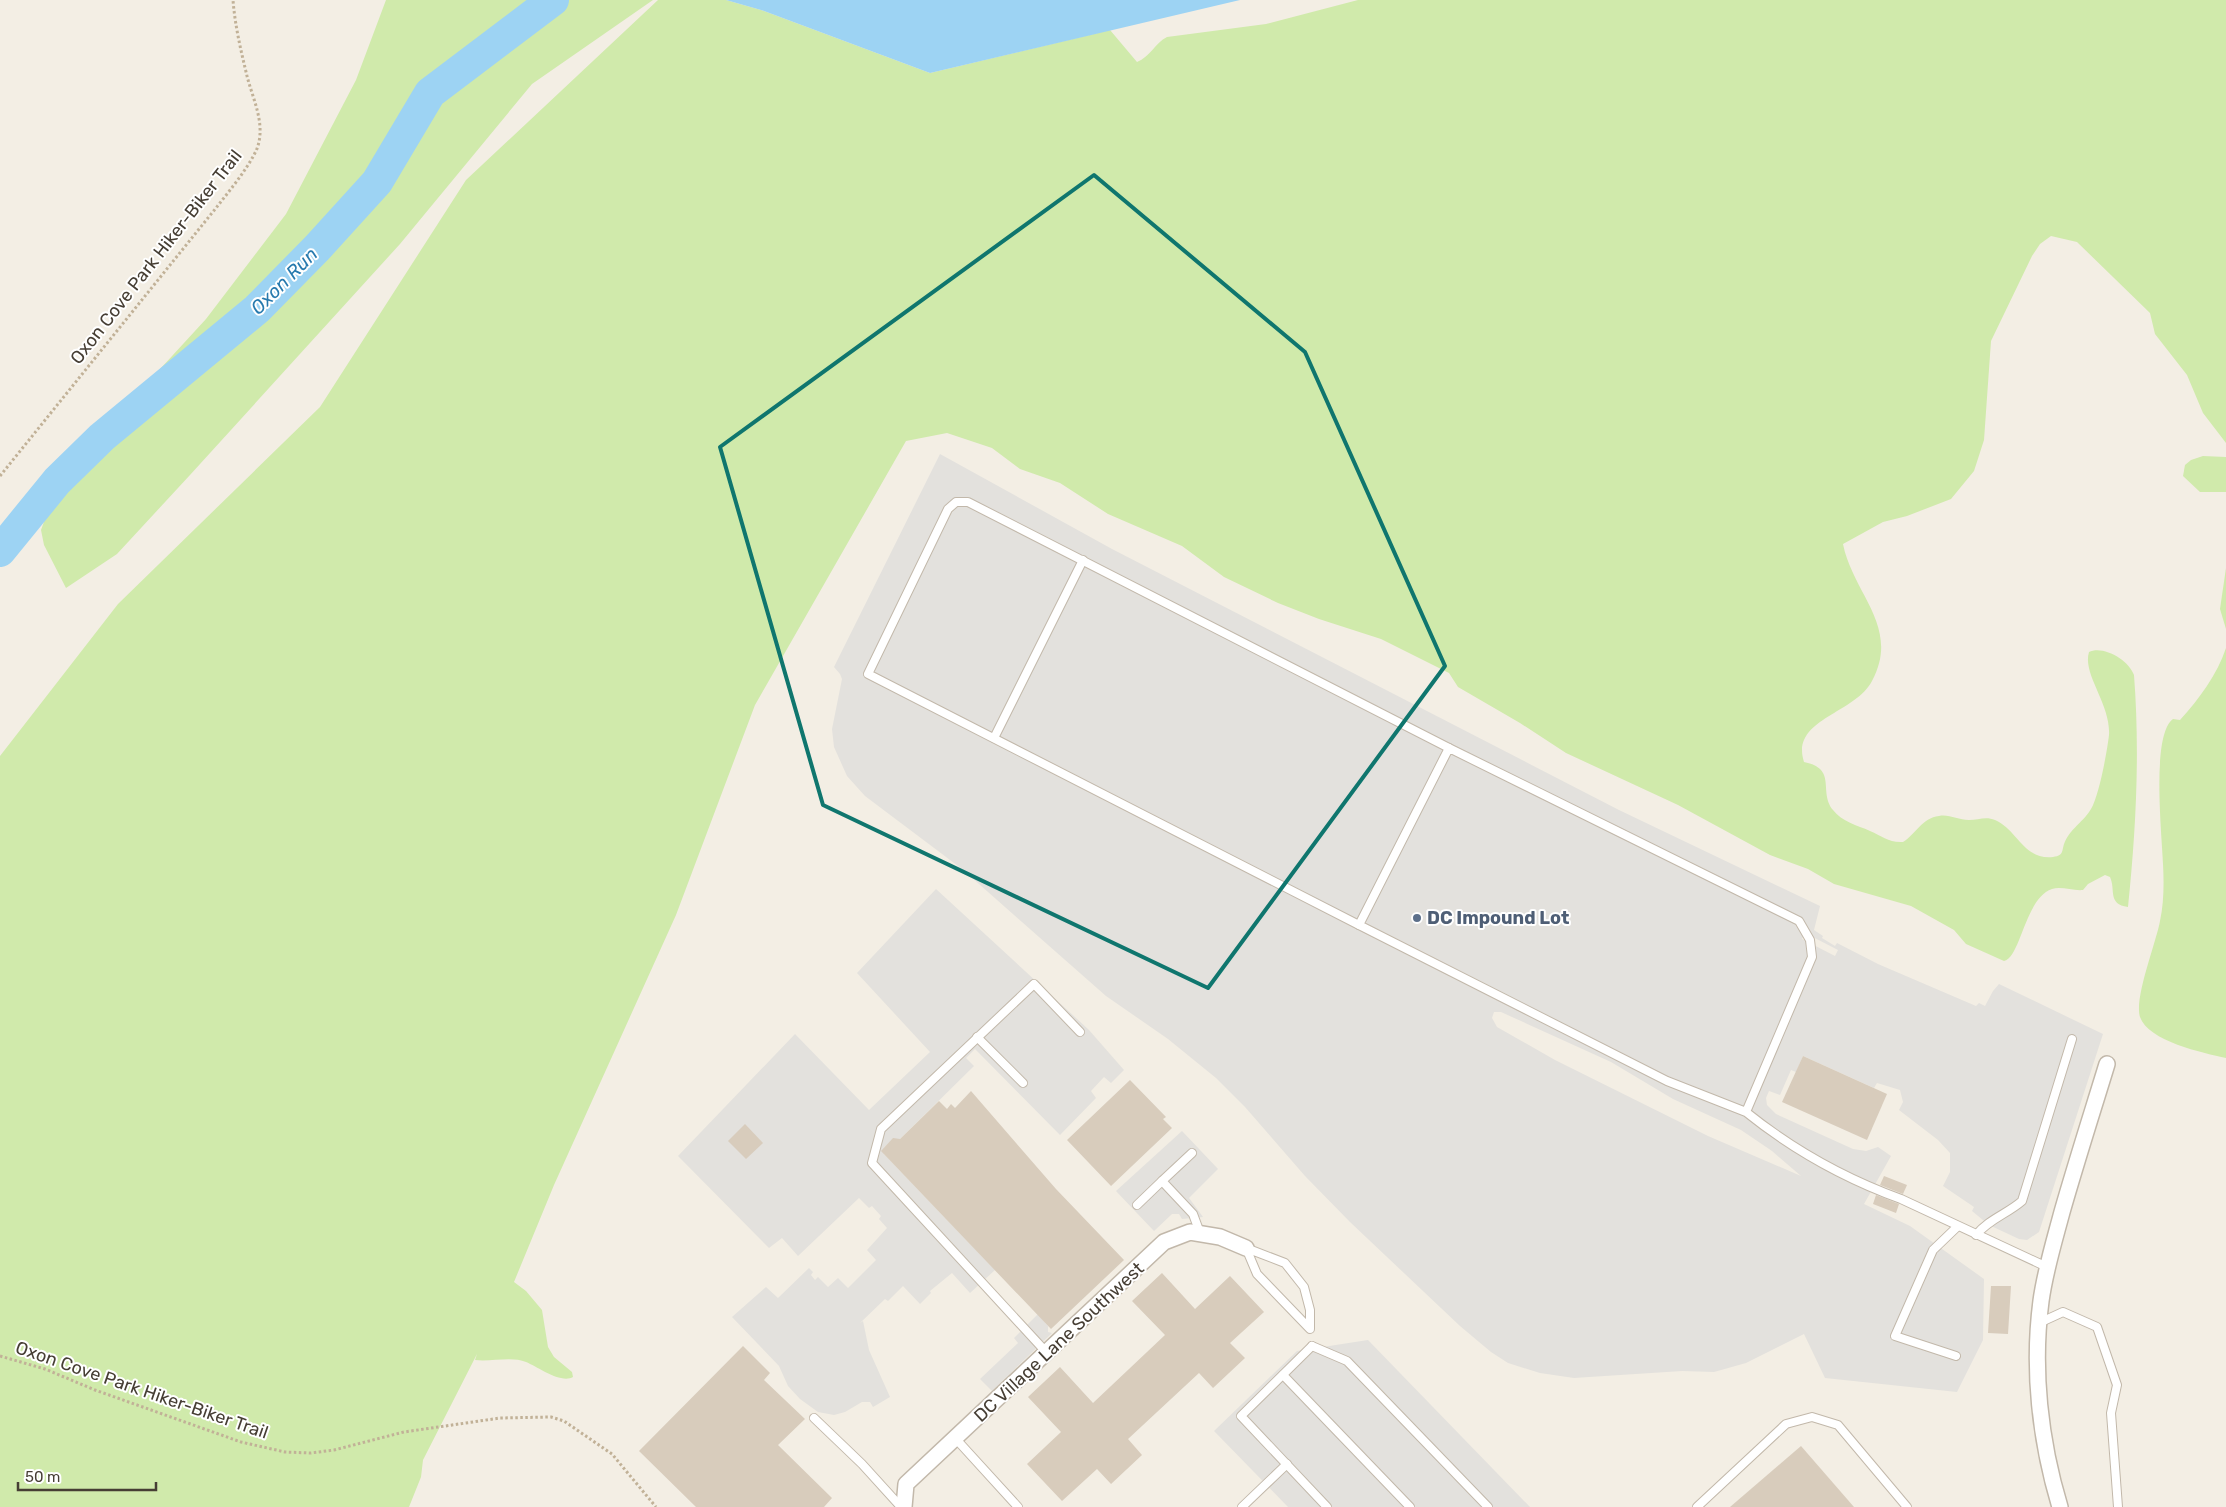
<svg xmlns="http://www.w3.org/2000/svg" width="2226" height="1507" viewBox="0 0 2226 1507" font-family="Rubik,sans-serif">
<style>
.green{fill:#d0eaab}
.parking{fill:#e3e1dd;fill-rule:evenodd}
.water{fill:#9dd3f3}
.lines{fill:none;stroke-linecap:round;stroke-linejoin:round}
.river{stroke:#9dd3f3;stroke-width:32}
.building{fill:#d8ccbc}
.service-casing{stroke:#c2b8aa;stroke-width:10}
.minor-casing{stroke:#c2b8aa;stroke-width:18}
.path{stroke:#c1b197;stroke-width:3;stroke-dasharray:2.5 2.5;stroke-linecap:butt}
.service{stroke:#fff;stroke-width:8}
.minor{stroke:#fff;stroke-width:15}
.marked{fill:none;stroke:#0f766e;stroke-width:4;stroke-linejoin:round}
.service-dot{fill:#5c6f8a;stroke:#fff;stroke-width:2}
.labels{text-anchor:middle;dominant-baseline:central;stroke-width:4;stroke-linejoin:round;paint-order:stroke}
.street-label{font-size:18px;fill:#463e34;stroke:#fff}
.service-label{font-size:18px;font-weight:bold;fill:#4e5e75;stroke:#fff;text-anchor:start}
.water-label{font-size:19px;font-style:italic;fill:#277aae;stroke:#fff}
</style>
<rect width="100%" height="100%" fill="#f3eee4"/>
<g class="green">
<path d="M 386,0 L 653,0 L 532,84 L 400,244 L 190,475 L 117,554 L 66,588 L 44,545 L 41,530 L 60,478 L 206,319 L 286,214 L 356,80 Z"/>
<path d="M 658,0 L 726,0 L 761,10 L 930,73 L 1110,30 L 1137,62 C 1150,57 1155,43 1167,37 L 1266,24 L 1358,0 L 2226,0 L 2226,443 L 2203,413 L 2187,375 L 2155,334 L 2150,313 L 2077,242 L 2051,236 L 2040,244 L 2032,256 L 1991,341 L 1984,440 L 1974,471 L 1951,499 L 1907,516 L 1883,522 L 1843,544 C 1853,594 1901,627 1872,681 C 1855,714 1790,719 1804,762 C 1838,769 1818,791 1833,810 C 1842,822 1857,825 1870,831 C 1882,836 1889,843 1903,842 C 1916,834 1922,818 1939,816 C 1949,814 1958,820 1969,820 C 1978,820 1986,816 1995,820 C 2018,830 2023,860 2053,857 C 2059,856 2062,855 2063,848 C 2067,830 2082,824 2091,809 C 2099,796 2107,752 2109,735 C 2111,704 2082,674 2089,652 C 2103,645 2129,660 2134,675 C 2140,752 2136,830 2128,907 C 2107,904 2116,890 2110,877 L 2105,875 L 2088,884 L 2083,890 C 2073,891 2061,886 2052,889 C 2025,898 2021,957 2004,961 L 1966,944 L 1954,930 L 1911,906 L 1834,884 L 1808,869 L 1770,855 L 1678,805 L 1566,753 L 1520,723 L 1458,687 L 1449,673 L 1381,639 L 1319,619 L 1278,603 L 1224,577 L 1182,546 L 1108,514 L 1060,483 L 1020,469 L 992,448 L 947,433 L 906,441 L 755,705 L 676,915 L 554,1185 L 514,1282 L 526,1291 L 542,1310 L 548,1347 L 554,1357 L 572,1372 L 573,1377 C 561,1384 538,1367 526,1362 C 512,1356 491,1362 475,1360 L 477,1354 L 423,1460 L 421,1477 L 409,1507 L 0,1507 L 0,756 L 118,604 L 320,407 L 466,180 Z"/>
<path d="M 2203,456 L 2226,457 L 2226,492 L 2200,492 L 2183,476 L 2185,465 L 2191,460 Z"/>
<path d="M 2226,568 L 2226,629 L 2220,609 Z"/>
<path d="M 2226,648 L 2226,1058 C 2203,1053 2148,1041 2140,1017 C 2134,998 2156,943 2160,921 C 2164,903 2164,882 2163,864 C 2162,835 2151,735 2173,719 L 2180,720 C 2199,699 2217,675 2226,648 Z"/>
</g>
<g class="parking">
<path d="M 940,454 L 1112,549 L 1619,810 L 1820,906 L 1814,930 L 1823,936 L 1822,938 L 1835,946 L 1837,943 L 1878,964 L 1976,1006 L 1979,1003 L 1985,1006 L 1993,991 L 1999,984 L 2103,1034 L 2039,1232 L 2027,1240 L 2019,1239 L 1989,1225 L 1972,1211 L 1974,1207 L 1943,1186 L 1950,1172 L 1950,1153 L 1938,1140 L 1899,1110 L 1903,1102 L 1900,1090 L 1877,1083 L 1874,1088 L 1803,1056 L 1796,1072 L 1791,1070 L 1780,1095 L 1769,1091 L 1766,1098 L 1767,1105 L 1776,1114 L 1853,1149 L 1866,1151 L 1878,1147 L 1891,1156 L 1864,1204 L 1910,1226 L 1984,1279 L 1983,1340 L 1957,1392 L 1825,1378 L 1804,1334 L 1746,1363 L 1714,1372 L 1682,1371 L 1574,1378 L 1540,1373 L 1508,1363 L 1491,1352 L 1460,1326 L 1350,1222 L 1305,1176 L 1245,1107 L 1216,1078 L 1168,1039 L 1106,996 L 962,869 L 865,796 L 847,776 L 834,747 L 832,729 L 842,679 L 840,674 L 834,667 ZM 1805,933 L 1838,950 L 1835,956 L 1802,939 ZM 1494,1012 L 1501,1012 L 1611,1062 L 1673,1099 L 1741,1130 L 1772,1151 L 1801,1176 L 1708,1136 L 1555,1060 L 1497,1027 L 1492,1018 Z"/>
<path d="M 936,889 L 1089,1030 L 1124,1070 L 1111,1083 L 1104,1077 L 1091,1091 L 1096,1098 L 1060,1135 L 975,1049 L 966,1058 L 974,1066 L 899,1140 L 893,1139 L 884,1148 L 884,1154 L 995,1270 L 970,1293 L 952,1273 L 930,1291 L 931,1293 L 920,1304 L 903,1286 L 888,1301 L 885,1299 L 860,1323 L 863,1321 L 869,1350 L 890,1397 L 873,1407 L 870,1402 L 862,1402 L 845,1412 L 834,1415 L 818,1412 L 800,1399 L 788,1386 L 779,1366 L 732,1317 L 766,1287 L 778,1298 L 809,1268 L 813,1272 L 811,1275 L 815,1280 L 818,1277 L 828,1287 L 838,1278 L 848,1288 L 876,1260 L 867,1250 L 887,1228 L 879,1219 L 881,1216 L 872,1206 L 869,1208 L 859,1198 L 798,1256 L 782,1238 L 769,1248 L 678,1156 L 795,1034 L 869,1110 L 930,1052 L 857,973 Z"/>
<path d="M 1182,1131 L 1218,1169 L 1189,1198 L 1203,1217 L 1182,1219 L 1179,1214 L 1172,1214 L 1154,1231 L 1116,1191 Z"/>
<path d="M 1038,1314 L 1048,1326 L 1048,1332 L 1052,1333 L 992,1391 L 980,1379 L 1018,1343 L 1014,1338 Z"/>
<path d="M 1368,1340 L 1530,1507 L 1288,1507 L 1214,1431 L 1297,1351 Z"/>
</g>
<path class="water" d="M 726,0 L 1240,0 L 930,73 L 761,10 Z"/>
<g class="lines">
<path class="river" d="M 0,551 L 57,481 L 102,437 L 257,309 L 317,248 L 377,182 L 430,93 L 553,0"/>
</g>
<g class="building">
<path d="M 1803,1056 L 1887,1094 L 1867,1140 L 1782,1102 Z"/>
<path d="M 1130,1080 L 1166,1117 L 1163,1119 L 1172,1128 L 1111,1186 L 1067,1140 Z"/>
<path d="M 971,1091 L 1056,1189 L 1124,1260 L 1051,1329 L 881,1151 L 893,1138 L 900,1139 L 939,1101 L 947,1109 L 951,1104 L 955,1108 Z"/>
<path d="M 745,1124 L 763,1143 L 746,1159 L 728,1141 Z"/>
<path d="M 1884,1176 L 1907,1185 L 1903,1194 L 1880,1185 Z"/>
<path d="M 1876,1195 L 1899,1204 L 1896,1213 L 1873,1204 Z"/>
<path d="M 1162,1273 L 1195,1309 L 1230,1276 L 1264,1312 L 1230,1343 L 1245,1358 L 1213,1388 L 1199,1373 L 1128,1439 L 1142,1455 L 1111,1484 L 1097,1469 L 1062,1501 L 1027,1464 L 1061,1432 L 1028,1397 L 1060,1367 L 1093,1403 L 1165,1335 L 1132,1301 Z"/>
<path d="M 1991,1286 L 2011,1286 L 2008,1334 L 1988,1333 Z"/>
<path d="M 743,1346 L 770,1373 L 764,1380 L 805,1419 L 778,1445 L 832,1498 L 824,1507 L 696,1507 L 639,1451 Z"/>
<path d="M 1801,1446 L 1854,1507 L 1730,1507 Z"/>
</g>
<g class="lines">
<defs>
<g id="service">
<path d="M 994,738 L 1083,560"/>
<path d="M 1359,925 L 868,674 L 948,509 L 956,502 L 968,502 L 1449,748"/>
<path d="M 977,1037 L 1023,1083"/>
<path d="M 1746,1112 L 1667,1081 L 1359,925 L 1449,748 L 1799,921 L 1810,940 L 1812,957 L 1746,1112 C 1792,1149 1846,1179 1901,1199 L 2047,1267"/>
<path d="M 1192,1153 L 1162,1181 L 1193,1214 L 1200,1233"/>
<path d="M 1137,1205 L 1162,1181"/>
<path d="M 1976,1235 C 1989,1219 2007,1214 2022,1201 L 2072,1039"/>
<path d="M 1246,1248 L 1285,1263 L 1304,1287 L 1310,1310 L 1310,1329 L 1257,1274 Z"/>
<path d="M 2039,1323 L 2063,1312 L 2097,1327 L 2117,1385 L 2111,1413 L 2118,1507"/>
<path d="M 1312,1346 L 1347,1361 L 1488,1507"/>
<path d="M 1312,1346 L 1241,1416 L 1327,1507"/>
<path d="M 1047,1353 L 872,1163 L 881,1129 L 1034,984 L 1080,1032"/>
<path d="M 1956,1356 L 1895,1336 L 1933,1250 L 1957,1227"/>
<path d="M 1283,1375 L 1410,1507"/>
<path d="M 814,1418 L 862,1464 L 901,1507"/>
<path d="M 956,1439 L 1018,1507"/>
<path d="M 1242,1507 L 1287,1464"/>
<path d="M 1697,1507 L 1786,1424 L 1812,1417 L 1838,1425 L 1907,1507"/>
</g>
<g id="minor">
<path d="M 904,1507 L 906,1484 L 1164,1242 L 1190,1232 L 1220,1237 L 1246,1248"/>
<path d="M 2060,1507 C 2040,1441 2032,1369 2041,1301 C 2045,1271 2054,1242 2062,1212 C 2076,1163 2092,1113 2107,1064"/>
</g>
</defs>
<use href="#service" class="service-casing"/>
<use href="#minor" class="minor-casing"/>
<g class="path">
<path d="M 0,476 L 216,208 C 230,190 246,171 256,151 C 267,126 253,100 247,76 C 241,51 235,26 233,0"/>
<path d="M 0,1356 L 45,1369 L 95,1390 L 241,1442 L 285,1452 L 311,1453 L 334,1450 L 404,1432 L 500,1418 L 551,1417 L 564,1421 L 612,1454 L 656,1507"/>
</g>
<use href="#service" class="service"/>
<use href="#minor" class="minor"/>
</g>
<path class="marked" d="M 1094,175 L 1305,352 L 1445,666 L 1208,988 L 823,805 L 720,447 Z"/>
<circle class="service-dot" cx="1417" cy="918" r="5"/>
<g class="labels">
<g class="street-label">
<text transform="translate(156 257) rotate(-52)">Oxon Cove Park Hiker-Biker Trail</text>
<text transform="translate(1059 1342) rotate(-43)">DC Village Lane Southwest</text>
<text transform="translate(142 1390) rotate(19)">Oxon Cove Park Hiker-Biker Trail</text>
</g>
<g class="service-label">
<text x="1427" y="918">DC Impound Lot</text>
</g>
<g class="water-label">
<text transform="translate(284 281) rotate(-45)">Oxon Run</text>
</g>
</g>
<path d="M18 1482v8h138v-8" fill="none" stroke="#463e34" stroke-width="2.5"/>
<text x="25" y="1482" font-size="15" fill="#463e34" stroke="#ffffff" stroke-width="4" paint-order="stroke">50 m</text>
</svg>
